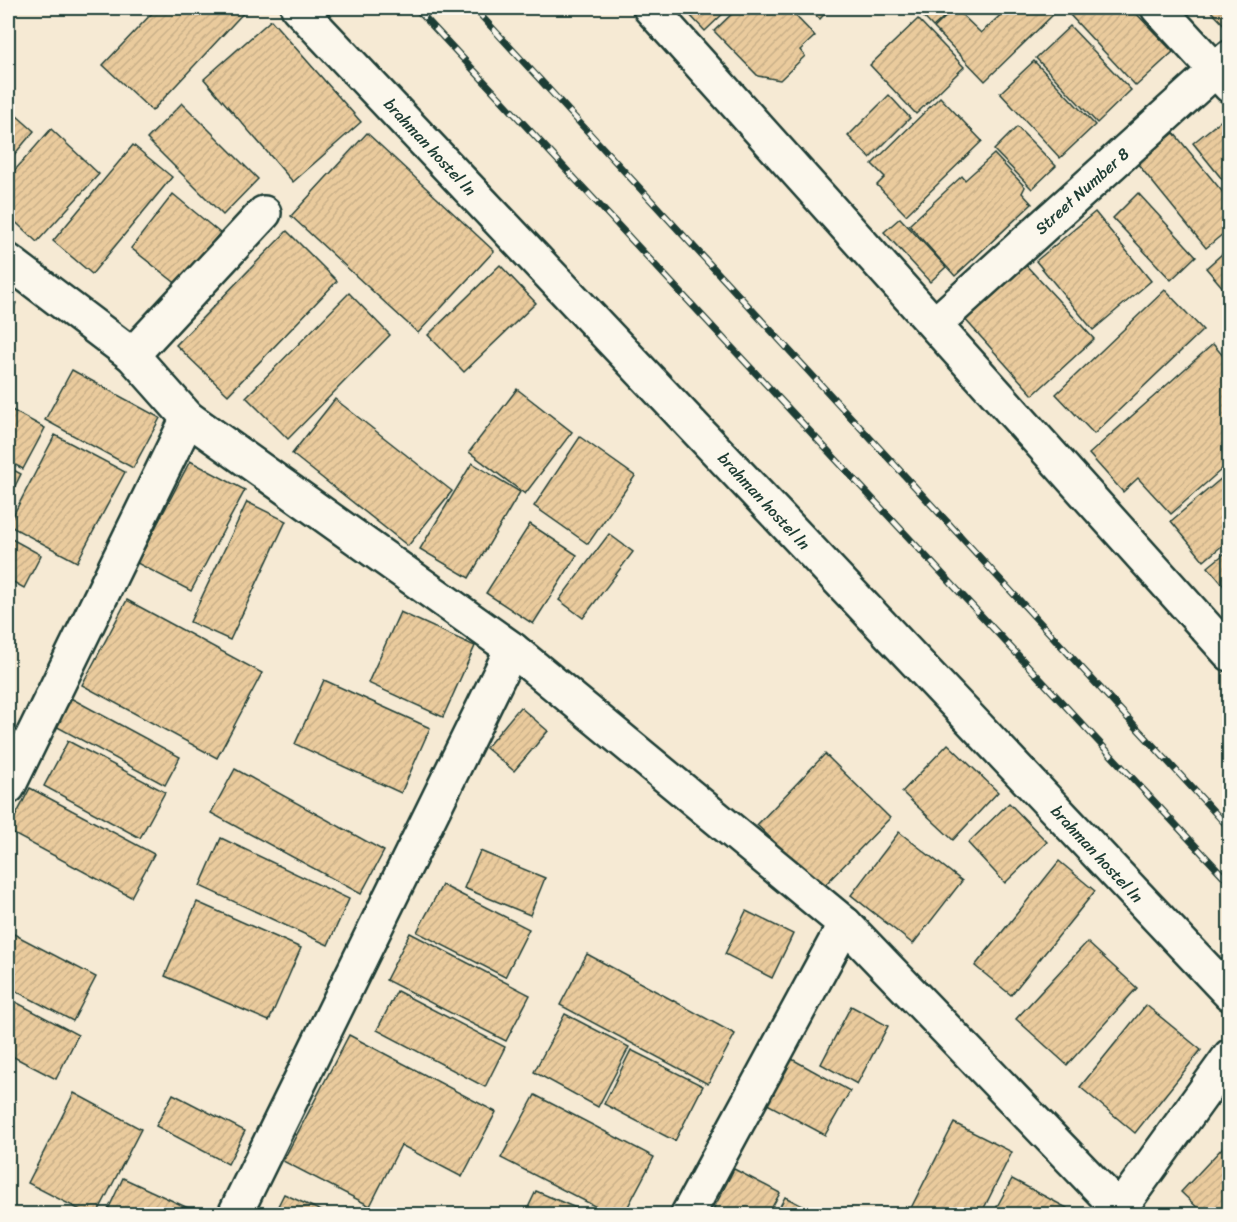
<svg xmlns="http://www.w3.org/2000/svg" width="1237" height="1222" viewBox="0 0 1237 1222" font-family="Sriracha,sans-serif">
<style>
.building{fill:url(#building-hatch);stroke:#1f3d34;stroke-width:1.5}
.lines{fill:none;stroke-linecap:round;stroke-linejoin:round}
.minor-casing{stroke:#1f3d34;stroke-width:38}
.minor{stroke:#fbf7ec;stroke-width:33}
.rail-casing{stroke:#1f3d34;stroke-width:7}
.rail{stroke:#fbf7ec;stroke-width:4.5;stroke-dasharray:14;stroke-linecap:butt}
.labels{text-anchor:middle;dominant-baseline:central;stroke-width:4.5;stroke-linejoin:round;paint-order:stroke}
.street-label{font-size:16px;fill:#1f3d34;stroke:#fbf7ec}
</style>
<defs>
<pattern id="building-hatch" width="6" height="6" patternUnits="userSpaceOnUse" patternTransform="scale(1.5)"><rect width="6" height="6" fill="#eacb9d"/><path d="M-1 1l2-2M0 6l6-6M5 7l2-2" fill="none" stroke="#c8af88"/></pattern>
</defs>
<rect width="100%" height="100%" fill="#f6ead4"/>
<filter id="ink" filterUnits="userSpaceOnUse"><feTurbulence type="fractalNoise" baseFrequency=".0167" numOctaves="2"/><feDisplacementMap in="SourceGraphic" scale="12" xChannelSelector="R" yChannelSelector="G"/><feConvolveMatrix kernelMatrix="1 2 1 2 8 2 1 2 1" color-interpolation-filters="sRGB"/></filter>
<g filter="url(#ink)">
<g class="building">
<path d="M 157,8 L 246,8 L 247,9 L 152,111 L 103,65 Z"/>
<path d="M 696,8 L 729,8 L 705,31 L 689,14 Z"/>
<path d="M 738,8 L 742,8 L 749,14 L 756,8 L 788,8 L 815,36 L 800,50 L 805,56 L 780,80 L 758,76 L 714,31 Z"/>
<path d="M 807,8 L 830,8 L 820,19 Z"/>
<path d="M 915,8 L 954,8 L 933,27 Z"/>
<path d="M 955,8 L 981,33 L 1008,8 L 1060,8 L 985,81 L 934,28 Z"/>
<path d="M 1078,8 L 1131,8 L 1173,52 L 1136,86 L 1070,15 Z"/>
<path d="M 1208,8 L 1230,8 L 1230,31 Z"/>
<path d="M 918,19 L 964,67 L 916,114 L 870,65 Z"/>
<path d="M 271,20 L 361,122 L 293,182 L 204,79 Z"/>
<path d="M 1070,26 L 1131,90 L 1097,123 L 1036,58 Z"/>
<path d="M 1034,61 L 1095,125 L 1060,158 L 1000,93 Z"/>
<path d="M 889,95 L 910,118 L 870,158 L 848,136 Z"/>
<path d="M 940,97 L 982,141 L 906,215 L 877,185 L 885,177 L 872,164 Z"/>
<path d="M 182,103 L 258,179 L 223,215 L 147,139 Z"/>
<path d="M 8,108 L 34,131 L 8,162 Z"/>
<path d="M 1229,114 L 1230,115 L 1230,189 L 1193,143 Z"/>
<path d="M 1017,127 L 1056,166 L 1032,189 L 994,150 Z"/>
<path d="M 51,129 L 99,174 L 37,242 L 8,215 L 8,178 Z"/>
<path d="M 367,133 L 494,251 L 418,333 L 291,216 Z"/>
<path d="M 1174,133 L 1230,201 L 1230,228 L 1206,248 L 1137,163 Z"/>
<path d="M 133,145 L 172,177 L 92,274 L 53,241 Z"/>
<path d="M 994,154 L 1025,187 L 1022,193 L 1032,204 L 955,276 L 909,225 L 962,176 L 965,180 Z"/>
<path d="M 1138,193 L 1196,256 L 1171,280 L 1113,218 Z"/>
<path d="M 173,194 L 220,233 L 178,285 L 131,248 Z"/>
<path d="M 1095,212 L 1151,281 L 1093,330 L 1036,261 Z"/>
<path d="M 900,218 L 946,267 L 930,282 L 884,232 Z"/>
<path d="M 287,231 L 337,281 L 228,395 L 176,345 Z"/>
<path d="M 1230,247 L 1230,296 L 1206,268 Z"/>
<path d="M 1023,262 L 1094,339 L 1033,395 L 963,317 Z"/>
<path d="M 500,265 L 536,303 L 464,372 L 428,335 Z"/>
<path d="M 1165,290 L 1203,330 L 1094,434 L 1056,394 Z"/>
<path d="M 349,293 L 390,335 L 288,439 L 246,397 Z"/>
<path d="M 8,299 L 16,303 L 8,319 Z"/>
<path d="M 1213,344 L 1230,364 L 1230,462 L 1171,514 L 1138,478 L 1123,492 L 1089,454 Z"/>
<path d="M 72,370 L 160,418 L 133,468 L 45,420 Z"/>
<path d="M 517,389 L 572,432 L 525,494 L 469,452 Z"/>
<path d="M 335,399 L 452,491 L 408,546 L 292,454 Z"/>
<path d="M 8,408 L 45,428 L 23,469 L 8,461 Z"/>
<path d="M 55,435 L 125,472 L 77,562 L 8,525 Z"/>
<path d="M 580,437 L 635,476 L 588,544 L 534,506 Z"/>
<path d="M 190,461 L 245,490 L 191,591 L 137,563 Z"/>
<path d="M 472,463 L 520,492 L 469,578 L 420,549 Z"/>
<path d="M 8,467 L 21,474 L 8,500 Z"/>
<path d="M 1230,471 L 1230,539 L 1204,561 L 1171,521 Z"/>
<path d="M 247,502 L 286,521 L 230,640 L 190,622 Z"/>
<path d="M 530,524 L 577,555 L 533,624 L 486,593 Z"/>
<path d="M 609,534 L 633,552 L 583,618 L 559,600 Z"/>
<path d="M 8,537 L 41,555 L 24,588 L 8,579 Z"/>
<path d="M 1230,549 L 1230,593 L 1208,567 Z"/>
<path d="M 127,600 L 262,673 L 217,758 L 82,685 Z"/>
<path d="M 400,612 L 475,646 L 443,717 L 368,683 Z"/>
<path d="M 324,680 L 430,728 L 401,793 L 295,744 Z"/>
<path d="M 65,695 L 180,757 L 165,785 L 50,723 Z"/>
<path d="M 520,707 L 548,731 L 514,771 L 486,748 Z"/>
<path d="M 68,741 L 165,792 L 140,838 L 44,786 Z"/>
<path d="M 948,744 L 998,792 L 953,840 L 902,792 Z"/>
<path d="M 825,754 L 890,818 L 822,888 L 757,825 Z"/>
<path d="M 235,769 L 384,851 L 361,894 L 211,813 Z"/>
<path d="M 30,788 L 154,854 L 131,897 L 8,831 Z"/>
<path d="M 1009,803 L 1047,842 L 1005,883 L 968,843 Z"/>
<path d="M 899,832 L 962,881 L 913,944 L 851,895 Z"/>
<path d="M 221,838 L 349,899 L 328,945 L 200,886 Z"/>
<path d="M 480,851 L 545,878 L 530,915 L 464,888 Z"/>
<path d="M 1059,861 L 1095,891 L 1011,995 L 975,966 Z"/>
<path d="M 442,885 L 529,929 L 505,977 L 417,932 Z"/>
<path d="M 197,902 L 301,948 L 269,1021 L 165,976 Z"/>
<path d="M 746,911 L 793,934 L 772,978 L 725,954 Z"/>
<path d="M 8,931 L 96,977 L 73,1021 L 8,987 Z"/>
<path d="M 410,933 L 530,995 L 506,1041 L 386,980 Z"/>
<path d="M 1087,942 L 1137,988 L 1067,1065 L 1016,1019 Z"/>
<path d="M 587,954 L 735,1034 L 708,1084 L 560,1005 Z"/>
<path d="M 397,991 L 505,1047 L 485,1087 L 377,1030 Z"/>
<path d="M 8,998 L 78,1035 L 56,1079 L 8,1054 Z"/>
<path d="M 1146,1005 L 1201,1050 L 1135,1133 L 1080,1087 Z"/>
<path d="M 851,1006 L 888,1026 L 857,1084 L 821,1064 Z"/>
<path d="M 565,1014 L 629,1047 L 598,1107 L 534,1072 Z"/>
<path d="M 349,1035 L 496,1112 L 462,1177 L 401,1145 L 370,1206 L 283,1161 Z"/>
<path d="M 631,1050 L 703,1086 L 675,1141 L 604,1104 Z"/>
<path d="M 781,1053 L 850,1091 L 825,1135 L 756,1098 Z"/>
<path d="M 74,1093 L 141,1129 L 97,1214 L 88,1214 L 28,1183 Z"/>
<path d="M 173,1094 L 245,1131 L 228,1164 L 156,1126 Z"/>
<path d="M 535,1095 L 654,1157 L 624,1214 L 610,1214 L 501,1158 Z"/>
<path d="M 954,1123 L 1012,1152 L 981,1214 L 908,1214 Z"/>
<path d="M 1224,1146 L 1230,1151 L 1230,1214 L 1204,1214 L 1181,1192 Z"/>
<path d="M 734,1169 L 780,1193 L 768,1214 L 711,1214 Z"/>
<path d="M 123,1178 L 201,1214 L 106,1214 Z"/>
<path d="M 1012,1179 L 1067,1208 L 1063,1214 L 993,1214 Z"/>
<path d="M 536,1191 L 590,1214 L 525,1214 Z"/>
<path d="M 284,1194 L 328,1214 L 274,1214 Z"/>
<path d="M 785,1197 L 818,1214 L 776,1214 Z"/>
</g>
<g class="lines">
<defs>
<g id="minor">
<path d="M 298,8 L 1230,994"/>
<path d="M 650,8 L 1230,654"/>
<path d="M 1158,8 L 1230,86"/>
<path d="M 8,261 L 132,355 L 188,418 L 512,649 L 845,924 L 1124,1214"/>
<path d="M 935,324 L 1230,57"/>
<path d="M 132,355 L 264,213"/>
<path d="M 8,787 L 188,418"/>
<path d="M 235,1214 L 512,649"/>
<path d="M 688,1214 L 845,924"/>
<path d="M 1116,1214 L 1230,1056"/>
</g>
</defs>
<use href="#minor" class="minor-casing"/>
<use href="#minor" class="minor"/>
<defs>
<g id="rail">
<path d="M 416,8 L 1230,883"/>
<path d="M 474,8 L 1230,829"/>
</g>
</defs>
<use href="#rail" class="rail-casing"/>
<use href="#rail" class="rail"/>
</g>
</g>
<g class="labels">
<g class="street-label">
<text transform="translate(430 147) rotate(47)">brahman hostel ln</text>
<text transform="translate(1082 191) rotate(-42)">Street Number 8</text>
<text transform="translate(764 501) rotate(47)">brahman hostel ln</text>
<text transform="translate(1097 854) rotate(47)">brahman hostel ln</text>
</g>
</g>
<rect width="1237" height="1222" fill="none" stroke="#fbf7ec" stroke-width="30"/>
<rect x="15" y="15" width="1207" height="1192" fill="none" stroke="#1f3d34" stroke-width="2" filter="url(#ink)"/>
</svg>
